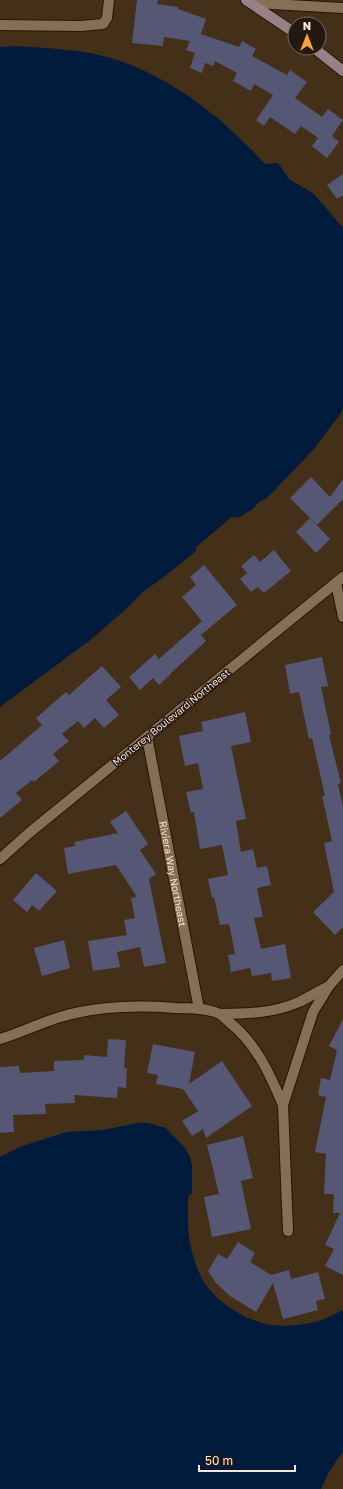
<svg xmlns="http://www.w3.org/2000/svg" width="343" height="1489" viewBox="0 0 343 1489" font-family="'Golos Text',sans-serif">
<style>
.water{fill:#011b3d}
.building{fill:#555774}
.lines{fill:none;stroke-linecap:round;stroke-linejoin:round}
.street-casing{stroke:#2a1602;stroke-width:12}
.secondary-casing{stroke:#2a1602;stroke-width:12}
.street{stroke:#876f57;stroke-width:10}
.secondary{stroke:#968186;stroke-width:10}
.labels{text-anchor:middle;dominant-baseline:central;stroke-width:3;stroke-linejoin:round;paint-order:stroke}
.street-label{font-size:10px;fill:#f4e6d9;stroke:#231910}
</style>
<rect width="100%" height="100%" fill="#442f19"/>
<g class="water">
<path d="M 14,46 C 46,48 80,49 111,58 C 172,77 223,118 265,164 L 278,163 L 289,179 L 314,194 L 343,228 L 343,406 L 341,413 L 314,449 L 267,498 L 259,502 L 253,509 L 238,518 L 232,517 L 196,547 L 196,551 L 168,574 L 144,591 L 125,610 L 89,641 L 0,707 L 0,47 Z"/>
<path d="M 138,1123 L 148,1123 L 166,1128 L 185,1148 L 190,1157 L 192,1165 L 192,1194 L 189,1195 L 188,1200 C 188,1216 187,1232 191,1248 C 193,1258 197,1269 201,1277 C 214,1302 246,1321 272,1325 C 286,1327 301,1325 315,1322 C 325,1320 334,1314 343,1310 L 343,1451 L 329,1472 L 321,1489 L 0,1489 L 0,1157 L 22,1146 L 67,1132 L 103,1130 Z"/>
</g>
<g class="building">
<path d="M 137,0 L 158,0 L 157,4 L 178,7 L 178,9 L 206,19 L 201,34 L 239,47 L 242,41 L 256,49 L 252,56 L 287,75 L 290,70 L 307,82 L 295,98 L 322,117 L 328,109 L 343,120 L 332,136 L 339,142 L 327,158 L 312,146 L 318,138 L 301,126 L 295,134 L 270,117 L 264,126 L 256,120 L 273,95 L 254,84 L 251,91 L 233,81 L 237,73 L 215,61 L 213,66 L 205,63 L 202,73 L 190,68 L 195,53 L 186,50 L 190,41 L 164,37 L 163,46 L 132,43 Z"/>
<path d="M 343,174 L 343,195 L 337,199 L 327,185 Z"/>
<path d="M 311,477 L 330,497 L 343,479 L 343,499 L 317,525 L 290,498 Z"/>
<path d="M 310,518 L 330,539 L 316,553 L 296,532 Z"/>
<path d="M 274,550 L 291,571 L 264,593 L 258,587 L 251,592 L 240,579 L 247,573 L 241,566 L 254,555 L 260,562 Z"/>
<path d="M 204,565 L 237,605 L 201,635 L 206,641 L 171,673 L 171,674 L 159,685 L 153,678 L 140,690 L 129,677 L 155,654 L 159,659 L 202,621 L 182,597 L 196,585 L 190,577 Z"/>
<path d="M 322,657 L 328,686 L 321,687 L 331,734 L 329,735 L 341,783 L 338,784 L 343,808 L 343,927 L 335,935 L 313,912 L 334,892 L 324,843 L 332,841 L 322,796 L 325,796 L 312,738 L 309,739 L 299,692 L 290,694 L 285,665 Z"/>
<path d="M 102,666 L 121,687 L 106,700 L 119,715 L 104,728 L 95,718 L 84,728 L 78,721 L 62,734 L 69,741 L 53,754 L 59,761 L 34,782 L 32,780 L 16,793 L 22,800 L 0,818 L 0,761 L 42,725 L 36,718 L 66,692 L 69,695 Z"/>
<path d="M 245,712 L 251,742 L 231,746 L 246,819 L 236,821 L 241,852 L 253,849 L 257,868 L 267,866 L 271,885 L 257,888 L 263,917 L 254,918 L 261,949 L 285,944 L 291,978 L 272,981 L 271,973 L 252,976 L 250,968 L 231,972 L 228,955 L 235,954 L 229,924 L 220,925 L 214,897 L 212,898 L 208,879 L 228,875 L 222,845 L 200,849 L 194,812 L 191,813 L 186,792 L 203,789 L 198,763 L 185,766 L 179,736 L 203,731 L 201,722 Z"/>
<path d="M 126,811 L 148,844 L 140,850 L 156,874 L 149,879 L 166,963 L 144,967 L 140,947 L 117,952 L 120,967 L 93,971 L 88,941 L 127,935 L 124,920 L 135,918 L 131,898 L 137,897 L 116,865 L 68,874 L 64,848 L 75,846 L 74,842 L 118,833 L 110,822 Z"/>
<path d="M 36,873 L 57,891 L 39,911 L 32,905 L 27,912 L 13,900 Z"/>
<path d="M 64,940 L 70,968 L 42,976 L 34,948 Z"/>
<path d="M 343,1019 L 343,1275 L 325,1266 L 334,1249 L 325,1245 L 340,1213 L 333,1213 L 334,1194 L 324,1194 L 326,1154 L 315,1152 L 326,1097 L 318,1095 L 321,1078 L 330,1080 L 337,1050 L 329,1046 Z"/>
<path d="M 108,1039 L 126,1040 L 124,1068 L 127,1068 L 126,1088 L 118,1087 L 117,1098 L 74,1095 L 75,1103 L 45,1104 L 46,1114 L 13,1115 L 14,1132 L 0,1133 L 0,1067 L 19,1066 L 20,1073 L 54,1071 L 54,1061 L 84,1060 L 84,1055 L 107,1057 Z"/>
<path d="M 153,1044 L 195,1052 L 189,1084 L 222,1061 L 252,1106 L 206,1138 L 203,1129 L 192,1136 L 182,1121 L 198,1111 L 183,1089 L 156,1084 L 158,1075 L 147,1073 Z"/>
<path d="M 243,1136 L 253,1178 L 241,1181 L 251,1229 L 212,1237 L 204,1197 L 219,1194 L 207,1145 Z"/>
<path d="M 238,1242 L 255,1253 L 250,1262 L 271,1275 L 289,1270 L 291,1279 L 318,1272 L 325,1299 L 316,1301 L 318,1310 L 283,1319 L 273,1283 L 256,1312 L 230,1296 L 216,1283 L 208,1271 L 218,1254 L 227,1259 Z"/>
</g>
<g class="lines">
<defs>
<g id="street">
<path d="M 252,3 L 343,8"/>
<path d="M 0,25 L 81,26 L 103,24 L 107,18 L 109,0"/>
<path d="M 336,583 L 343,617"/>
<path id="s1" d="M 147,737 L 199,1009"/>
<path d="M 0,859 L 29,833 L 343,577"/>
<path d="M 220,1014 C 247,1014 274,1013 299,1002 C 309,997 319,991 329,986"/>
<path d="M 0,1039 C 20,1033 38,1024 57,1018 C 95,1006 136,1005 175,1008 C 189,1008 207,1008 220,1014 C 223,1016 226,1019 229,1022 C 256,1043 270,1074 283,1105"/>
<path d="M 288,1231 L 283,1105 L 313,1012 L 329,986 L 343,970"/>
</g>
<g id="secondary">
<path d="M 246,0 L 295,33"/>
<path d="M 314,48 L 343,71"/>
</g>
</defs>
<use href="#street" class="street-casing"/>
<use href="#secondary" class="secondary-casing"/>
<use href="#street" class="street"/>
<use href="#secondary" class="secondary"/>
</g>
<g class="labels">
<g class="street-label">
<text transform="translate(171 717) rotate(-39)">Monterey Boulevard Northeast</text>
<text stroke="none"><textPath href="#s1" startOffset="139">Riviera Way Northeast</textPath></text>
</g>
</g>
<g transform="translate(307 36)"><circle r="19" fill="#231910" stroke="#776b60"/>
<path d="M0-3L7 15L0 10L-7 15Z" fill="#f5a246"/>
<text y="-6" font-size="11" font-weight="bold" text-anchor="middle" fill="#f4e6d9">N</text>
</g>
<path d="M199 1465v6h96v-6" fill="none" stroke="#f4e6d9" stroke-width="2"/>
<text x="205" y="1465" font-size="12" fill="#f4e6d9" stroke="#231910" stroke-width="3" paint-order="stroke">50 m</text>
</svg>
